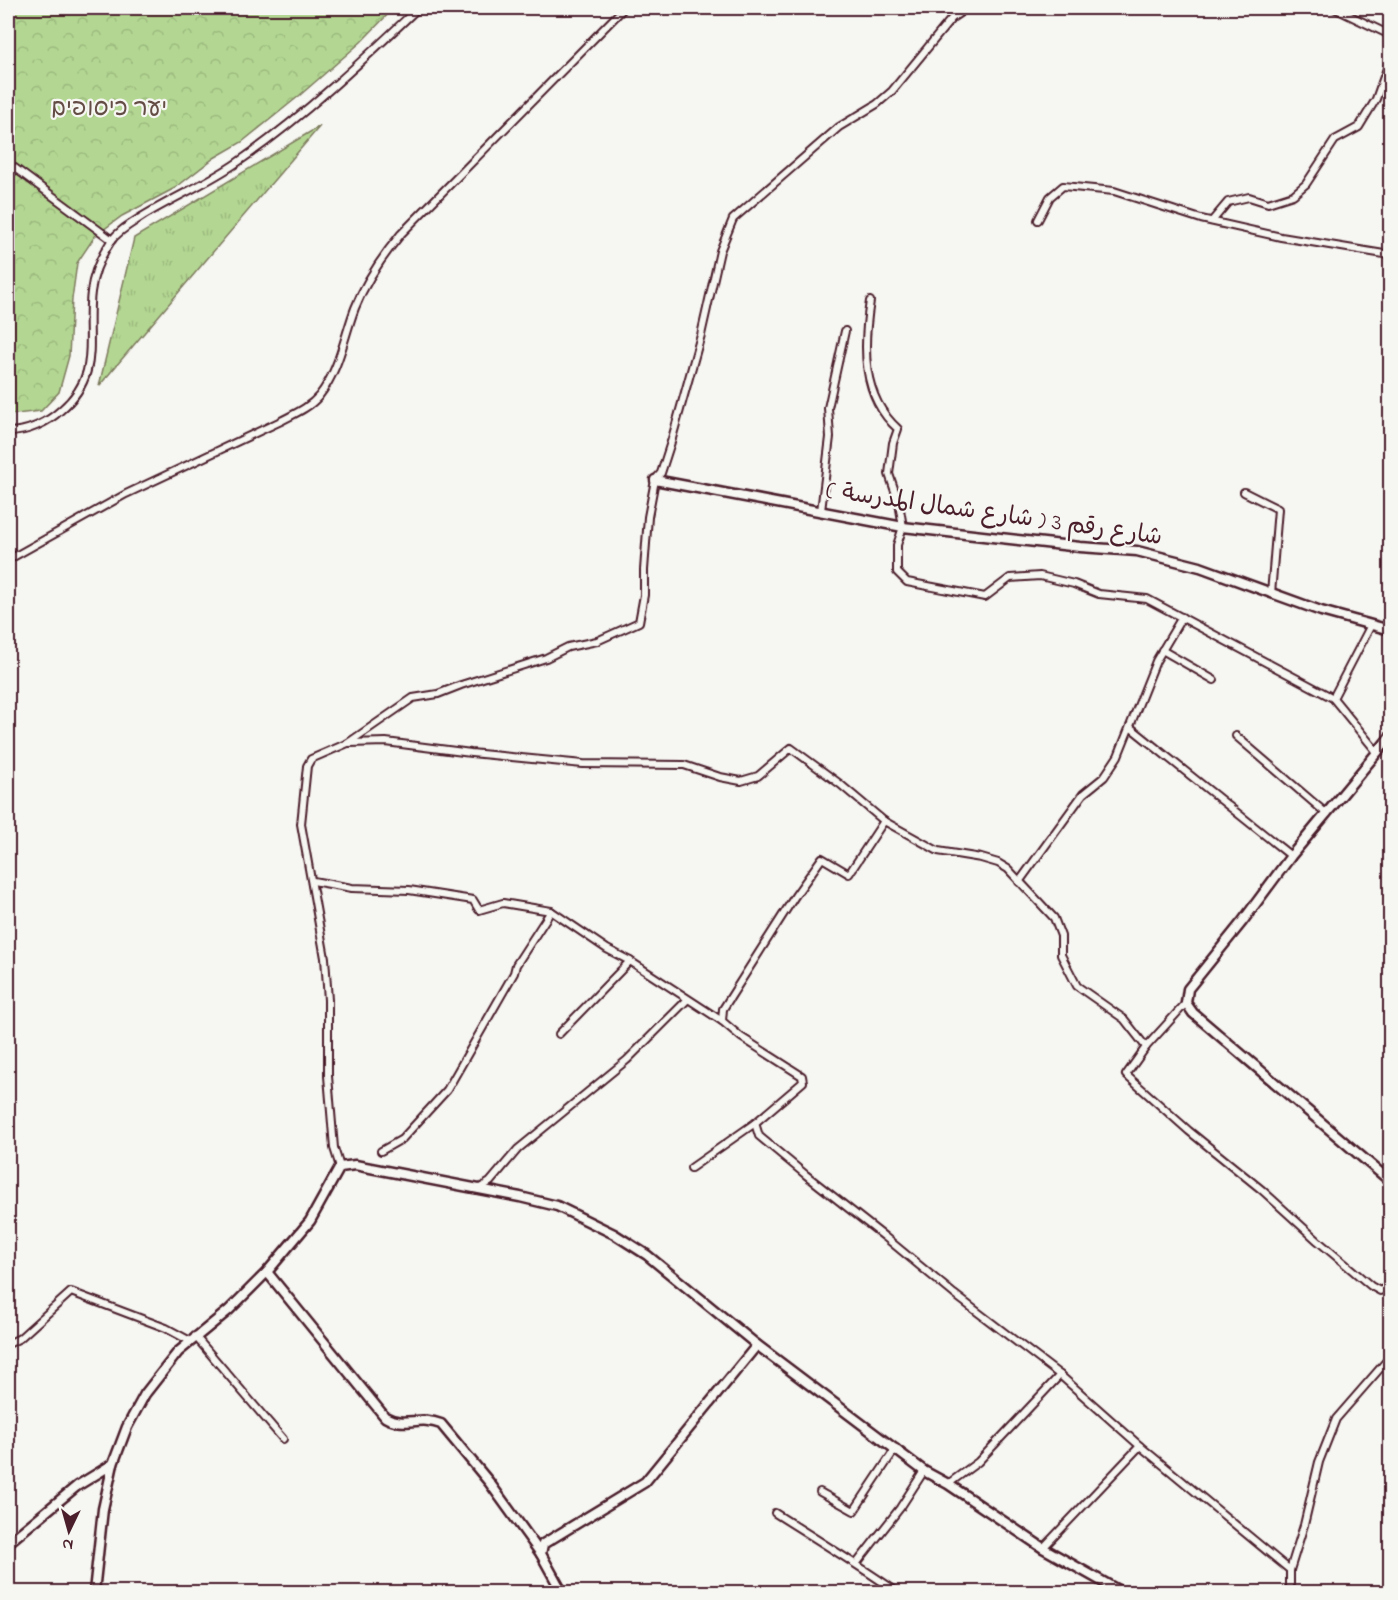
<svg xmlns="http://www.w3.org/2000/svg" width="1398" height="1600" viewBox="0 0 1398 1600" font-family="'Indie Flower','Playpen Sans Arabic','Playpen Sans Hebrew',sans-serif">
<style>
.grass{fill:url(#grass-tufts);stroke:#7e7b5e;stroke-width:1.5}
.forest{fill:url(#forest-crowns);stroke:#7e7b5e;stroke-width:1.5}
.lines{fill:none;stroke-linecap:round;stroke-linejoin:round}
.street-casing{stroke:#4a1f2b;stroke-width:10}
.secondary-casing{stroke:#4a1f2b;stroke-width:13}
.street{stroke:#f6f6f2;stroke-width:6}
.secondary{stroke:#f6f6f2;stroke-width:8}
.labels{text-anchor:middle;dominant-baseline:central;stroke-width:4.5;stroke-linejoin:round;paint-order:stroke}
.park-label{font-size:24px;fill:#644d45;stroke:#f6f6f2}
.street-label{font-size:24px;fill:#4a1f2b;stroke:#f6f6f2}
</style>
<defs>
<pattern id="grass-tufts" width="24" height="20" patternUnits="userSpaceOnUse" patternTransform="scale(1.5)"><rect width="24" height="20" fill="#b3d792"/><path d="M3 7l-1-3M5 7V3M7 7l1-3M15 17l-1-3M17 17v-4M19 17l1-3" fill="none" stroke="#9bb87e"/></pattern>
<pattern id="forest-crowns" width="20" height="18" patternUnits="userSpaceOnUse" patternTransform="scale(1.5)"><rect width="20" height="18" fill="#b3d792"/><path d="M2 6a3 3 0 1 1 6 0M12 15a3 3 0 1 1 6 0" fill="none" stroke="#9bb87e"/></pattern>
</defs>
<rect width="100%" height="100%" fill="#f6f6f2"/>
<filter id="ink" filterUnits="userSpaceOnUse"><feTurbulence type="fractalNoise" baseFrequency=".0167" numOctaves="2"/><feDisplacementMap in="SourceGraphic" scale="12" xChannelSelector="R" yChannelSelector="G"/><feConvolveMatrix kernelMatrix="1 2 1 2 8 2 1 2 1" color-interpolation-filters="sRGB"/></filter>
<g filter="url(#ink)">
<path class="grass" d="M 320,126 L 99,386 L 134,238 Z"/>
<path class="forest" d="M 8,8 L 394,8 L 361,42 L 299,96 L 242,142 L 214,158 L 175,188 L 122,216 L 95,236 L 77,263 L 72,299 L 69,356 L 59,392 L 41,411 L 8,415 Z"/>
<g class="lines">
<defs>
<g id="street">
<path d="M 1334,8 L 1390,35"/>
<path d="M 8,163 L 112,240"/>
<path d="M 1038,220 L 1050,197 L 1063,186 L 1114,191 L 1201,219 L 1281,237 L 1390,255"/>
<path d="M 1212,221 L 1228,202 L 1249,197 L 1268,203 L 1293,195 L 1306,184 L 1335,140 L 1359,127 L 1376,99 L 1390,60"/>
<path d="M 870,301 C 863,346 861,396 898,429 L 893,443 L 889,474 L 899,503 L 903,527 L 897,545 L 897,572 L 907,582 L 985,597 L 1010,578 L 1040,576 L 1074,584 L 1099,594 L 1147,599 L 1333,698 L 1377,752"/>
<path d="M 8,432 C 27,432 47,423 61,410 C 103,374 85,339 91,292 C 93,274 101,256 111,241 C 119,230 131,224 143,216 C 174,197 208,183 238,162 C 303,117 361,62 418,8"/>
<path d="M 1244,492 L 1278,509 L 1271,594"/>
<path d="M 821,511 L 830,437 L 828,408 L 845,331"/>
<path d="M 8,560 L 126,494 L 281,421 C 294,414 309,408 319,396 C 339,371 344,337 355,308 C 366,280 382,257 401,234 L 624,8"/>
<path d="M 1162,650 L 1214,680"/>
<path d="M 1333,698 L 1371,625"/>
<path d="M 1130,727 L 1291,856"/>
<path d="M 1236,736 L 1327,814"/>
<path d="M 349,743 L 386,742 L 471,753 L 583,764 L 684,765 L 720,777 L 741,781 L 758,776 L 791,748 L 840,784 L 884,821 L 938,851 L 981,858 L 998,863 L 1008,869 L 1054,918 L 1061,936 L 1061,955 L 1077,986 L 1124,1019 L 1146,1047 L 1126,1075 L 1189,1131 L 1262,1190 L 1318,1241 L 1371,1286 L 1380,1291 L 1390,1285"/>
<path d="M 313,881 L 352,888 L 409,890 L 473,900 L 479,910 L 503,903 L 551,911 L 607,949 L 630,961 L 722,1021"/>
<path d="M 1019,882 L 1083,794 L 1104,777 L 1118,756 L 1156,661 L 1182,617"/>
<path d="M 559,1034 L 630,961"/>
<path d="M 1146,1047 L 1186,1003"/>
<path d="M 755,1123 L 759,1136 L 806,1175 L 885,1237 L 954,1294 L 1060,1375 L 1140,1446 L 1290,1570"/>
<path d="M 381,1151 L 402,1139 L 447,1090 L 514,973 L 516,965 L 551,911"/>
<path d="M 340,1167 L 334,1148 L 328,1076 L 328,1000 L 325,958 L 301,824 L 307,766 L 311,759 L 348,743 L 413,698 L 438,694 L 461,685 L 546,658 L 568,647 L 597,641 L 639,622 L 644,595 L 644,570 L 648,517 L 655,480 L 661,473 L 671,442 L 701,335 L 720,251 L 733,219 L 839,127 L 877,104 L 892,91 L 952,18 L 967,8"/>
<path d="M 691,1168 L 755,1123 L 803,1082 L 802,1076 L 741,1037 L 722,1021 L 723,1009 L 795,896 L 822,858 L 849,874 L 884,821"/>
<path d="M 478,1189 L 490,1182 L 518,1149 L 627,1060 L 687,1000"/>
<path d="M 195,1336 L 283,1439"/>
<path d="M 8,1344 L 20,1338 L 71,1292 L 166,1328 L 190,1341"/>
<path d="M 948,1484 L 978,1462 L 1060,1375"/>
<path d="M 820,1492 L 854,1511 L 896,1448"/>
<path d="M 775,1513 C 816,1539 857,1564 897,1592"/>
<path d="M 1043,1548 L 1140,1446"/>
<path d="M 857,1563 L 900,1508 L 924,1471"/>
<path d="M 1290,1592 L 1290,1570 L 1304,1525 L 1319,1462 L 1336,1419 L 1390,1357"/>
</g>
<g id="secondary">
<path d="M 655,480 L 903,527 L 1080,547 L 1137,551 L 1200,567 L 1321,611 L 1390,630"/>
<path d="M 1390,737 L 1291,856 L 1242,922 L 1188,989 L 1186,1003 L 1193,1013 L 1390,1181"/>
<path d="M 267,1272 L 385,1417 C 404,1428 419,1415 441,1424 L 489,1482 L 541,1554"/>
<path d="M 8,1543 L 77,1486 L 113,1464"/>
<path d="M 94,1592 L 103,1509 L 113,1464 L 127,1427 L 145,1394 L 178,1352 L 229,1310 L 267,1272 L 310,1221 L 340,1167 L 355,1165 L 520,1197 L 557,1206 L 614,1234 L 647,1255 L 757,1345 L 924,1471 L 948,1484 L 1043,1548 L 1121,1592"/>
<path d="M 562,1592 L 541,1554 L 543,1544 L 645,1482 L 757,1345"/>
</g>
</defs>
<use href="#street" class="street-casing"/>
<use href="#secondary" class="secondary-casing"/>
<use href="#street" class="street"/>
<use href="#secondary" class="secondary"/>
</g>
</g>
<g class="labels">
<g class="park-label">
<text x="109" y="109">יער כיסופים</text>
</g>
<g class="street-label">
<text transform="translate(994 515) rotate(8)">شارع رقم 3 ( شارع شمال المدرسة )</text>
</g>
</g>
<rect width="1398" height="1600" fill="none" stroke="#f6f6f2" stroke-width="30"/>
<rect x="15" y="15" width="1368" height="1570" fill="none" stroke="#4a1f2b" stroke-width="2" filter="url(#ink)"/>
<g transform="translate(69 1531) rotate(185)" stroke="#f6f6f2" stroke-width="4.5" paint-order="stroke">
<path d="M0-4.5L10 22L0 15L-10 22Z" fill="#4a1f2b"/>
<text y="-9" font-size="16" font-weight="bold" text-anchor="middle" fill="#4a1f2b">N</text>
</g>
</svg>
